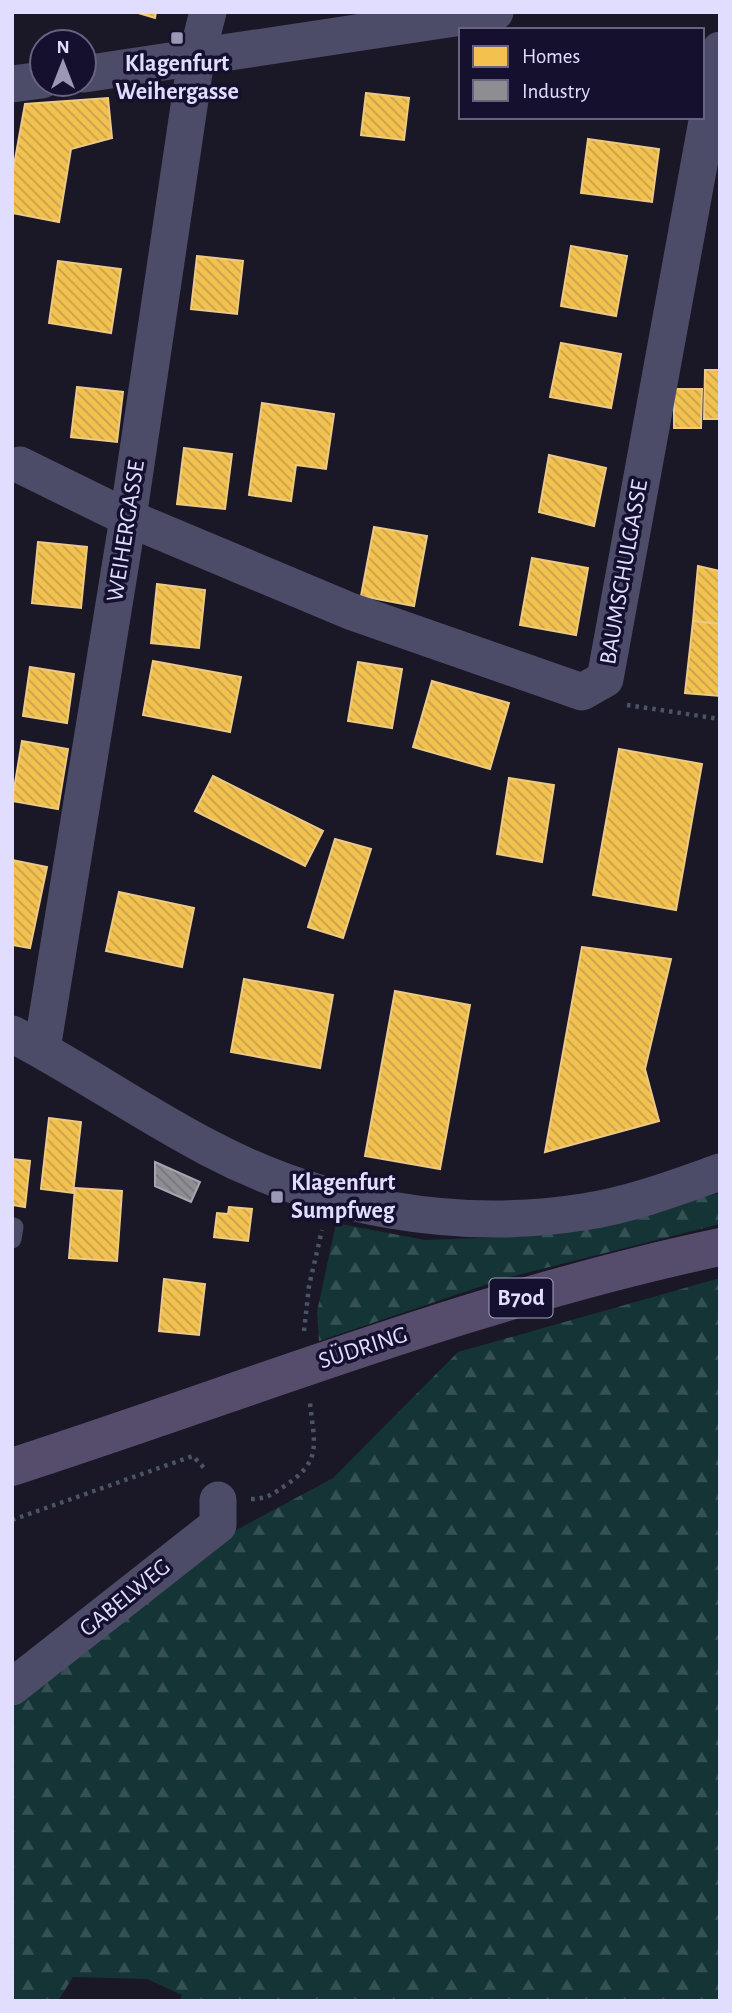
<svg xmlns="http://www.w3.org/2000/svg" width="732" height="2013" viewBox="0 0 732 2013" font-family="'Alegreya Sans',sans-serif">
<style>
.forest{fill:url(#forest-firs)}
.homes{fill:url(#homes-back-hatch);stroke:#edc983;stroke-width:2}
.industry{fill:url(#industry-back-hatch);stroke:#a6a5b3;stroke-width:2}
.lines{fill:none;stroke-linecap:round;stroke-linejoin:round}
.path{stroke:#475566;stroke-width:4.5;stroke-dasharray:3.5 5;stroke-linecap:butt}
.service{stroke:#4d4c68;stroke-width:19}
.minor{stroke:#4d4c68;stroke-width:37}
.primary{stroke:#564d6c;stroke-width:38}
.poi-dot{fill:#9b98b3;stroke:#15102e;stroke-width:2.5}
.labels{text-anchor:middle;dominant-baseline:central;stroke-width:7;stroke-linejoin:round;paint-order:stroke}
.shield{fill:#15102e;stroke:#a4a0c0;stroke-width:2}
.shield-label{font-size:23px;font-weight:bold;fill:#e1ddff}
.poi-label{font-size:24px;font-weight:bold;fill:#e1ddff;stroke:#15102e}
.street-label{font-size:24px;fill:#e1ddff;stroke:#15102e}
</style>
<defs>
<pattern id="forest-firs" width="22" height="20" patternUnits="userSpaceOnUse" patternTransform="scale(1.75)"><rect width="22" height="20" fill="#143435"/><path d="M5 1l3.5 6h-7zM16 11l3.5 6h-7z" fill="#365153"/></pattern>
<pattern id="homes-back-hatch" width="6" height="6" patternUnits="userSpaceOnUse" patternTransform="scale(1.75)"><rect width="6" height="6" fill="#f2c14e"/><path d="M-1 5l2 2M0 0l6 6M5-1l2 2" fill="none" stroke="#c6a14e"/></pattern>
<pattern id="industry-back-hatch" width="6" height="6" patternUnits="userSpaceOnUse" patternTransform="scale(1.75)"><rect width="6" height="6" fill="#8d8d92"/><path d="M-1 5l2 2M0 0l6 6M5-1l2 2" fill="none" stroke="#77767d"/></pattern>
</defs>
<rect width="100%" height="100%" fill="#1a1727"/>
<g class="forest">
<path d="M 720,1193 L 720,1224 L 506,1278 L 319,1341 L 317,1312 L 336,1223 L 425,1240 L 526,1236 Z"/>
<path d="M 720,1278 L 720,2001 L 179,2001 L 182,1995 L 147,1979 L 73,1977 L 58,2001 L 12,2001 L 12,1705 L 229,1534 L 333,1478 L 458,1352 Z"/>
</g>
<g class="homes">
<path d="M 135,12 L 156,12 L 155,18 Z"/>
<path d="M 366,93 L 409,98 L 404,140 L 361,135 Z"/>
<path d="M 108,98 L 112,138 L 71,149 L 59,222 L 12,213 L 12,176 L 25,104 Z"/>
<path d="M 588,139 L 659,149 L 652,202 L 581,193 Z"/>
<path d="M 571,246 L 627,256 L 616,316 L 561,306 Z"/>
<path d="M 197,256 L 243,261 L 237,314 L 191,309 Z"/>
<path d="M 58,261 L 121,269 L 111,333 L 49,323 Z"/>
<path d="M 561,343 L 621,354 L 611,408 L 550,397 Z"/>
<path d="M 705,370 L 720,370 L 720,419 L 704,419 Z"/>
<path d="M 77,387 L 123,392 L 117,442 L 71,437 Z"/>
<path d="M 674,389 L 702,389 L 701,428 L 674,428 Z"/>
<path d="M 262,403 L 334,414 L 326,469 L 296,465 L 291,501 L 249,495 Z"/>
<path d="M 184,448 L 232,454 L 225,509 L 177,504 Z"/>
<path d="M 549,455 L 606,468 L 594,526 L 539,512 Z"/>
<path d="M 374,527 L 427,536 L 414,606 L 361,596 Z"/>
<path d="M 38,542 L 87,547 L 81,608 L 32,603 Z"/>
<path d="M 532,558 L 588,568 L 576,635 L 520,625 Z"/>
<path d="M 698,566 L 720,571 L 720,624 L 693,621 Z"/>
<path d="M 157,584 L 205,590 L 199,648 L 151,643 Z"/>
<path d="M 693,621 L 720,624 L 720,696 L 685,693 Z"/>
<path d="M 153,661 L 241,677 L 230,732 L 143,715 Z"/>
<path d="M 358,662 L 402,669 L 392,728 L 348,721 Z"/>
<path d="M 30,667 L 74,674 L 67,723 L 23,716 Z"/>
<path d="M 432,681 L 509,703 L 490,769 L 413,747 Z"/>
<path d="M 22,741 L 68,749 L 58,809 L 12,801 Z"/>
<path d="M 619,749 L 702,764 L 676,910 L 593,895 Z"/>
<path d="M 213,776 L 323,831 L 305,866 L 195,811 Z"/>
<path d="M 509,778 L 554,785 L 542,862 L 497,854 Z"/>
<path d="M 335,839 L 371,849 L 343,938 L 308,927 Z"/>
<path d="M 12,860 L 47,867 L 30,948 L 12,945 Z"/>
<path d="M 119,892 L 194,908 L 182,967 L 106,951 Z"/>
<path d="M 582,947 L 671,959 L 645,1069 L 659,1121 L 545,1152 Z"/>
<path d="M 244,979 L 333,995 L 320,1068 L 231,1052 Z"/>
<path d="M 395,991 L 470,1005 L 440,1169 L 365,1156 Z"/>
<path d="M 49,1118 L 81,1122 L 73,1193 L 41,1189 Z"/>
<path d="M 12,1159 L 30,1161 L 25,1207 L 12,1205 Z"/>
<path d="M 75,1188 L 122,1191 L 117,1261 L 69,1258 Z"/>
<path d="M 229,1207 L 252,1209 L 248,1241 L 214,1237 L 217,1213 L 228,1214 Z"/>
<path d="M 164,1279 L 205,1284 L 199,1335 L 159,1331 Z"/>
</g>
<path class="industry" d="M 155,1162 L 200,1182 L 191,1202 L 155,1186 Z"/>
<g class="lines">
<g class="path">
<path d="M 627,705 L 720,719"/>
<path d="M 304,1331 L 309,1286 L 322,1230"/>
<path d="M 251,1499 C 266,1499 273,1494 286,1485 C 323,1460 314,1443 310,1403"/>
<path d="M 12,1520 L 193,1456 L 205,1469"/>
</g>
<path class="service" d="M 12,1239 L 14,1227"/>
<g class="minor">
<path d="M 84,74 L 495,12"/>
<path d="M 12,84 L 42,80"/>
<path d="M 20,465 L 128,518 L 350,611 L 582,692 L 605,679 L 720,50"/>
<path d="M 12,1034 C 79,1069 142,1113 209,1148 C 322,1208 456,1232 583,1212 C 630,1205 675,1188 720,1172"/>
<path d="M 42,1049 L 128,518 L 196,59 L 208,12"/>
<path d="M 12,1687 L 218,1525 L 218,1500"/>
</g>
<path class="primary" d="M 12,1467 C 247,1391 478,1298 720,1247"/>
</g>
<g class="poi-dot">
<rect x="170" y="31" width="14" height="14" rx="3.5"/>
<rect x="270" y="1190" width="14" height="14" rx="3.5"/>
</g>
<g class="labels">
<rect class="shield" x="489.5" y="1278.5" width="63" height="39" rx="5"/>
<g class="shield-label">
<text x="521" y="1298">B70d</text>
</g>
<g class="poi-label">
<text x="177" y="64">Klagenfurt<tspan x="177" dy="28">Weihergasse</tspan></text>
<text x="291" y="1183" text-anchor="start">Klagenfurt<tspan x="291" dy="28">Sumpfweg</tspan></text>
</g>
<g class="street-label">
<text transform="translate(126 531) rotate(-81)">WEIHERGASSE</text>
<text transform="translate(624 572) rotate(-80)">BAUMSCHULGASSE</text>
<text transform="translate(363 1348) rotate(-18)">SÜDRING</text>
<text transform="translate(125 1598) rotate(-39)">GABELWEG</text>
</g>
</g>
<rect width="732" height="2013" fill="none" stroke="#e1ddff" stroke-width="28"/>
<rect x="459" y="28" width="245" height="91" fill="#15102e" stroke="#676282" stroke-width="2"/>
<rect x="473" y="46" width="35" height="21" fill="#f2c14e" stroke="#676282" stroke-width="2"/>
<text x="522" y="63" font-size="21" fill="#e1ddff">Homes</text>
<rect x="473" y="80" width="35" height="21" fill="#8d8d92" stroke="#676282" stroke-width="2"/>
<text x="522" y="98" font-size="21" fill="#e1ddff">Industry</text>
<g transform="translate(63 63)"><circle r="33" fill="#15102e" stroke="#676282" stroke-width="2"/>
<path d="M0-5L12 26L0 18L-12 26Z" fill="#9b98b3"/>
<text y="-10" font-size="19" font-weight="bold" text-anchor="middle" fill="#e1ddff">N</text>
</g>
</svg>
